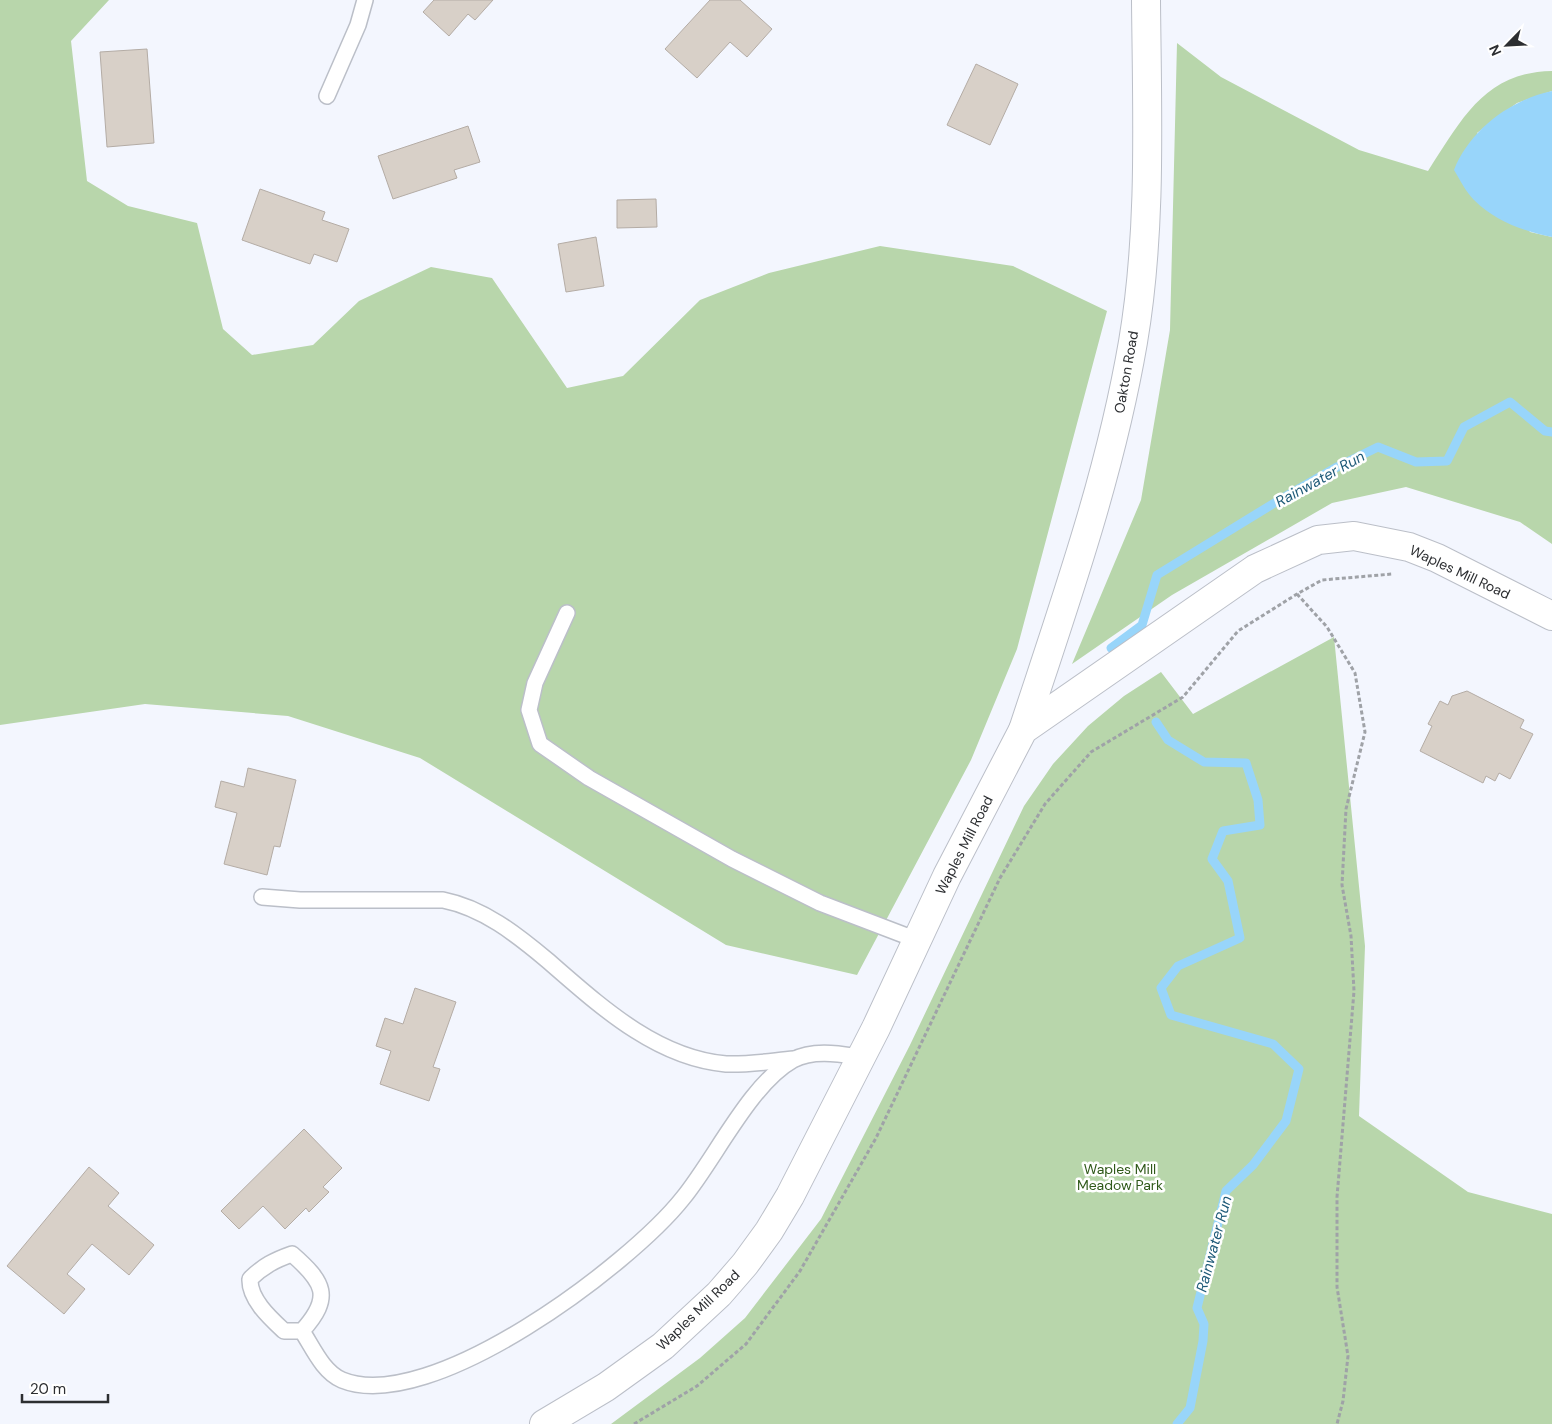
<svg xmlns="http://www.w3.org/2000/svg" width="1552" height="1424" viewBox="0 0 1552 1424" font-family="'DM Sans',sans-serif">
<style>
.green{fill:#b8d6ab}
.water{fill:#98d5fa}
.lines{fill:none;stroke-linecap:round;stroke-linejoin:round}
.stream{stroke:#98d5fa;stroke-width:9}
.building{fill:#d8d0c8;stroke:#b4aca5}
.lane-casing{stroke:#bbbfc8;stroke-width:18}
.secondary-casing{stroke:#bbbfc8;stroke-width:30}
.path{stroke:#9fa2a7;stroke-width:3;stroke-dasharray:4 2.5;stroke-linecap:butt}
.lane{stroke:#fff;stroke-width:15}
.secondary{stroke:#fff;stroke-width:28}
.labels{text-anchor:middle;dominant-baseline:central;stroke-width:5;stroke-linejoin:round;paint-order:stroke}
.street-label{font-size:14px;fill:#2c2e31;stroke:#fff}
.park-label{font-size:14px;fill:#2f5919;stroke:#fff}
.water-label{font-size:15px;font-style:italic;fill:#1e5a78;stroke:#fff}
</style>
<rect width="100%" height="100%" fill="#f3f6fe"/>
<g class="green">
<path d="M 0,0 L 109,0 L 71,41 L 87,181 L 128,206 L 197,223 L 223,329 L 252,355 L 313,345 L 359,301 L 431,267 L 492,278 L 567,388 L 623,376 L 700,300 L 769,273 L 880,246 L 1013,266 L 1107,311 L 1017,649 L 971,760 L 857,975 L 726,945 L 420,758 L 288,716 L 145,704 L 0,725 Z"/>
<path d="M 1177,43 L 1221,77 L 1359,150 L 1428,171 C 1461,121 1484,72 1552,71 L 1552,91 L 1517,103 L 1477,133 L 1530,232 L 1552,237 L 1552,544 L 1520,522 L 1406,487 L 1332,503 L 1172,595 L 1072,664 L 1141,500 L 1170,330 Z"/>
<path d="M 1334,637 L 1365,946 L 1359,1116 L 1468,1192 L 1552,1214 L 1552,1424 L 611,1424 L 700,1358 L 745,1318 L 821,1219 L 910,1045 L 1024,806 L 1053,764 L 1088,726 L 1124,696 L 1161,672 L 1193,714 Z"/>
</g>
<path class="water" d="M 1552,91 L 1552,237 C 1523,231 1495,221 1474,200 C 1466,192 1460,180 1454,170 C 1470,130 1510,100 1552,91 Z"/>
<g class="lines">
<g class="stream">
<path d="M 1111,648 L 1142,625 L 1157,575 L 1276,502 L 1337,467 L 1378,447 L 1416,462 L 1447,461 L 1464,427 L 1510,402 L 1545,431 L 1552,432"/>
<path d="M 1156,722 L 1168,740 L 1204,762 L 1246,763 L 1258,800 L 1260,825 L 1223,831 L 1212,859 L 1228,881 L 1240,938 L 1178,966 L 1161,988 L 1171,1015 L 1273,1044 L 1299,1069 L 1286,1121 L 1253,1165 L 1226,1191 L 1197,1308 L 1204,1324 L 1203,1341 L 1190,1408 L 1177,1424"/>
</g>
</g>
<g class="building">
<path d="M 434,0 L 493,0 L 475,20 L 468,14 L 449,36 L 423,12 Z"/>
<path d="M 710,0 L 740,0 L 772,29 L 747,57 L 730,42 L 697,78 L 665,49 Z"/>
<path d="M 147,49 L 154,143 L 107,147 L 100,52 Z"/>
<path d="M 976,64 L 1018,84 L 990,145 L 947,125 Z"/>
<path d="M 468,126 L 480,162 L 454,170 L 457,178 L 393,199 L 378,156 Z"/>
<path d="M 260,189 L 325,212 L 322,220 L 349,229 L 337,262 L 314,254 L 310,264 L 242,240 Z"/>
<path d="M 656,199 L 657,227 L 617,228 L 617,200 Z"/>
<path d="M 596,237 L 604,286 L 566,292 L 558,244 Z"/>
<path d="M 1467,691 L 1524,720 L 1520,728 L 1533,734 L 1510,779 L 1499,773 L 1495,781 L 1486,776 L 1483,783 L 1420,751 L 1432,726 L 1428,724 L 1440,701 L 1448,705 L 1452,696 Z"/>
<path d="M 248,768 L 296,780 L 280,847 L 274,846 L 267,875 L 224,864 L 237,813 L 215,807 L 221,781 L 244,787 Z"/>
<path d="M 415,988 L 456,1002 L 433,1067 L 440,1069 L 429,1101 L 380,1084 L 391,1051 L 376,1046 L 385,1018 L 403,1024 Z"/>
<path d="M 304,1129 L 342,1168 L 323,1187 L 329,1192 L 309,1212 L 306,1208 L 285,1229 L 263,1206 L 239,1229 L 221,1211 Z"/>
<path d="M 89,1167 L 119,1193 L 108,1206 L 154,1245 L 129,1275 L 92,1244 L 67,1274 L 85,1289 L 64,1314 L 7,1266 Z"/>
</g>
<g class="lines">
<defs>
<g id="lane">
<path d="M 327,96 L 358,25 L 365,0"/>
<path d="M 567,613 L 535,683 L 529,710 L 540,744 L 589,778 L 732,859 L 820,903 L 917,940"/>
<path d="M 262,897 L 300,900 L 443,900 C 483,908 516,934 547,960 C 598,1004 655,1058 726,1064 C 748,1065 772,1061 794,1059"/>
<path d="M 302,1331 L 284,1331 C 270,1318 249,1299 250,1279 C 263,1266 275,1260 292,1254 C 324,1282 333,1297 302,1331 C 313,1348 323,1372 342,1380 C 430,1416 630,1265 683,1198 C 715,1159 750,1084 793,1060 C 813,1049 840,1054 860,1057"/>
</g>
<g id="secondary">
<path d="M 1023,730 C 1065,602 1110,476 1133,342 C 1152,230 1147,114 1146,0"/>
<path d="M 544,1424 L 606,1387 L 663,1346 L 719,1294 L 745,1264 L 769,1231 L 790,1196 L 876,1028 L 947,876 L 1023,730 L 1255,569 L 1318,540 L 1354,536 L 1409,547 L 1437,558 L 1552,616"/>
</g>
</defs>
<use href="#lane" class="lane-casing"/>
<use href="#secondary" class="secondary-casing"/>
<g class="path">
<path d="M 1297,594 L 1327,627 L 1355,673 L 1365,732 L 1346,809 L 1342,885 L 1351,936 L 1354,991 L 1337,1197 L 1337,1287 L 1348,1356 L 1343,1401 L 1337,1424"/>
<path d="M 634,1424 L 697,1386 L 746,1344 L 800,1271 L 876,1138 L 1000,878 L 1045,804 L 1091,752 L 1183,697 L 1238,631 L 1297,594 L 1322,580 L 1392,574"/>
</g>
<use href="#lane" class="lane"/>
<use href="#secondary" class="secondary"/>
</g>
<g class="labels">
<g class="street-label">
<text transform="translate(1126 372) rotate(-80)">Oakton Road</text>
<text transform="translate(1460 572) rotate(25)">Waples Mill Road</text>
<text transform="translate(964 845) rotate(-63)">Waples Mill Road</text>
<text transform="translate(698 1310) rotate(-44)">Waples Mill Road</text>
</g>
<g class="park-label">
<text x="1120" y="1169">Waples Mill<tspan x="1120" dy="16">Meadow Park</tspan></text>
</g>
<g class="water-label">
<text transform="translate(1320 479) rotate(-29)">Rainwater Run</text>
<text transform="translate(1214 1244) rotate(-75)">Rainwater Run</text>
</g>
</g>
<g transform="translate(1507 45) rotate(246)" stroke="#ffffff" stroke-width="4" paint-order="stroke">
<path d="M0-4L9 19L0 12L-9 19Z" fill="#2c2e31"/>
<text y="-8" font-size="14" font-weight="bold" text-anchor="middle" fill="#2c2e31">N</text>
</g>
<path d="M22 1394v8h86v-8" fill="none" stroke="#2c2e31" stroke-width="2.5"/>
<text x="30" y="1394" font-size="15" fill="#2c2e31" stroke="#ffffff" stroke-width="4" paint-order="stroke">20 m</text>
</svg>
